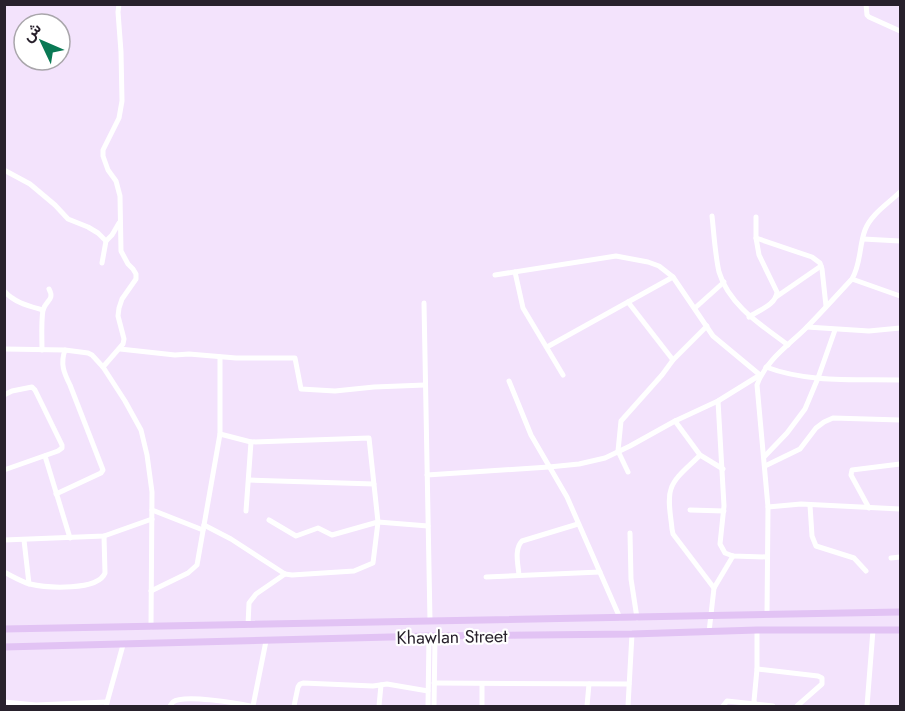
<svg xmlns="http://www.w3.org/2000/svg" width="905" height="711" viewBox="0 0 905 711" font-family="Jost,Vazirmatn,sans-serif">
<style>
.lines{fill:none;stroke-linecap:round;stroke-linejoin:round}
.minor{stroke:#fff;stroke-width:5}
.major{stroke:#e2c3f4;stroke-width:7}
.labels{text-anchor:middle;dominant-baseline:central;stroke-width:4.5;stroke-linejoin:round;paint-order:stroke}
.street-label{font-size:18px;fill:#28212c;stroke:#fff}
</style>
<rect width="100%" height="100%" fill="#f3e3fc"/>
<g class="lines">
<g class="minor">
<path d="M 866,4 L 867,15 L 869,17 L 900,31"/>
<path d="M 4,170 L 30,184 L 55,205 L 68,219 L 88,227 L 98,233 L 106,241"/>
<path d="M 712,216 C 714,234 715,254 719,272 C 729,305 761,325 788,345"/>
<path d="M 756,238 L 812,257 L 820,263 L 822,269 L 826,306"/>
<path d="M 863,239 L 900,241"/>
<path d="M 102,263 L 106,241 L 112,235 L 119,223"/>
<path d="M 515,272 L 523,308 L 563,375"/>
<path d="M 495,275 L 616,256 L 648,262 L 659,266 L 673,277 L 713,336 L 760,375"/>
<path d="M 852,279 L 900,296"/>
<path d="M 4,291 C 15,303 29,306 43,310"/>
<path d="M 776,297 L 821,266"/>
<path d="M 628,302 L 673,360"/>
<path d="M 424,303 L 430,621"/>
<path d="M 695,308 L 724,282"/>
<path d="M 749,317 C 759,310 776,305 777,292 L 759,255 L 756,238 L 756,217"/>
<path d="M 807,327 L 869,331 L 900,328"/>
<path d="M 547,347 L 673,277"/>
<path d="M 4,349 L 65,350 L 88,353 L 92,355 L 103,367 L 125,401 L 141,430 L 147,455 L 152,492 L 151,627"/>
<path d="M 120,349 L 175,355 L 189,354 L 236,358 L 295,358 L 301,389 L 335,391 L 374,387 L 425,385"/>
<path d="M 42,350 C 42,338 41,321 43,310 C 46,300 55,300 49,289"/>
<path d="M 220,357 L 220,434 L 251,442"/>
<path d="M 103,367 L 123,344 L 124,339 L 118,316 L 119,308 L 122,299 L 136,279 L 136,274 L 133,269 L 128,264 L 121,251 L 120,196 L 116,181 L 108,170 L 103,156 L 103,150 L 119,118 L 122,101 L 121,52 L 118,12 L 119,4"/>
<path d="M 766,367 C 808,383 856,379 900,380"/>
<path d="M 509,381 L 531,435 L 567,497 L 620,618"/>
<path d="M 4,395 L 12,391 L 32,387 L 35,390 L 62,445 L 62,448 L 58,451 L 4,470"/>
<path d="M 718,401 L 724,506 L 720,544 L 725,553 L 733,556 L 767,557"/>
<path d="M 675,421 L 700,455 L 723,469"/>
<path d="M 700,455 C 691,465 675,476 671,489 C 667,500 671,517 672,529 L 673,534 L 714,588"/>
<path d="M 45,456 L 70,538"/>
<path d="M 764,457 L 787,433 L 805,409 L 818,378 L 835,330"/>
<path d="M 765,466 L 800,449 L 816,428 L 824,422 L 833,418 L 900,420"/>
<path d="M 628,472 L 618,451 L 621,421 L 662,375 L 673,360 L 707,326"/>
<path d="M 427,475 L 549,467 L 579,464 L 605,458 L 630,446 L 675,421 L 718,401 L 760,375"/>
<path d="M 249,480 L 374,484"/>
<path d="M 56,494 L 101,473 L 103,470 L 70,385 C 64,373 60,364 65,350"/>
<path d="M 810,505 L 812,536 L 816,546 L 854,558 L 866,571"/>
<path d="M 768,507 L 801,504 L 900,509"/>
<path d="M 869,508 L 851,475 L 852,470 L 900,464"/>
<path d="M 152,510 L 203,530"/>
<path d="M 690,510 L 724,511"/>
<path d="M 246,511 L 251,442 L 369,438 L 378,522 L 332,535 L 318,528 L 296,536 L 269,520"/>
<path d="M 204,525 L 231,539 L 285,574 L 292,575 L 354,571 L 373,563 L 378,522 L 428,526"/>
<path d="M 630,533 L 631,579 L 637,618"/>
<path d="M 4,540 L 104,536 L 152,519"/>
<path d="M 24,540 L 29,584"/>
<path d="M 891,558 L 900,557"/>
<path d="M 4,572 C 12,576 22,582 30,584 C 47,588 98,591 105,573 L 104,536"/>
<path d="M 519,575 C 518,564 514,549 522,541 L 578,524"/>
<path d="M 486,577 L 600,572"/>
<path d="M 151,591 L 188,573 L 197,565 L 220,434"/>
<path d="M 767,615 L 768,507 L 757,385 C 765,361 789,345 806,328 C 822,312 837,295 852,279 C 861,264 859,246 865,230 C 871,214 889,203 900,192"/>
<path d="M 248,625 L 249,603 L 256,594 L 285,574"/>
<path d="M 709,632 L 714,588 L 733,556"/>
<path d="M 757,669 L 818,676 L 822,678 L 822,684 L 797,706"/>
<path d="M 434,683 L 629,684"/>
<path d="M 4,702 L 36,705 L 107,702"/>
<path d="M 755,704 L 754,701 L 757,669 L 757,630"/>
<path d="M 106,706 L 123,645"/>
<path d="M 170,706 C 171,705 172,703 173,702 C 183,694 237,703 250,706"/>
<path d="M 253,706 L 266,641"/>
<path d="M 294,706 L 298,687 L 300,684 L 303,683 L 373,686 L 387,684 L 428,691"/>
<path d="M 379,706 L 381,685"/>
<path d="M 428,706 L 429,636"/>
<path d="M 434,706 L 435,637"/>
<path d="M 482,706 L 482,684"/>
<path d="M 587,706 L 589,684"/>
<path d="M 628,706 L 632,634"/>
<path d="M 723,706 L 727,701 L 773,706"/>
<path d="M 867,706 L 873,630"/>
</g>
<g class="major">
<path d="M 4,629 L 900,612"/>
<path d="M 4,647 L 429,636 L 632,634 L 757,630 L 900,630"/>
</g>
</g>
<g class="labels">
<g class="street-label">
<text transform="translate(452 637) rotate(-1)">Khawlan Street</text>
</g>
</g>
<rect width="905" height="711" fill="none" stroke="#28212c" stroke-width="12"/>
<g transform="translate(42 42) rotate(314)"><circle r="28" fill="#ffffff" stroke="#a9a6ab" stroke-width="1.5"/>
<path d="M0-4.5L10 22L0 15L-10 22Z" fill="#097954"/>
<text y="-9" font-size="16" font-weight="bold" text-anchor="middle" fill="#28212c">ش</text>
</g>
</svg>
